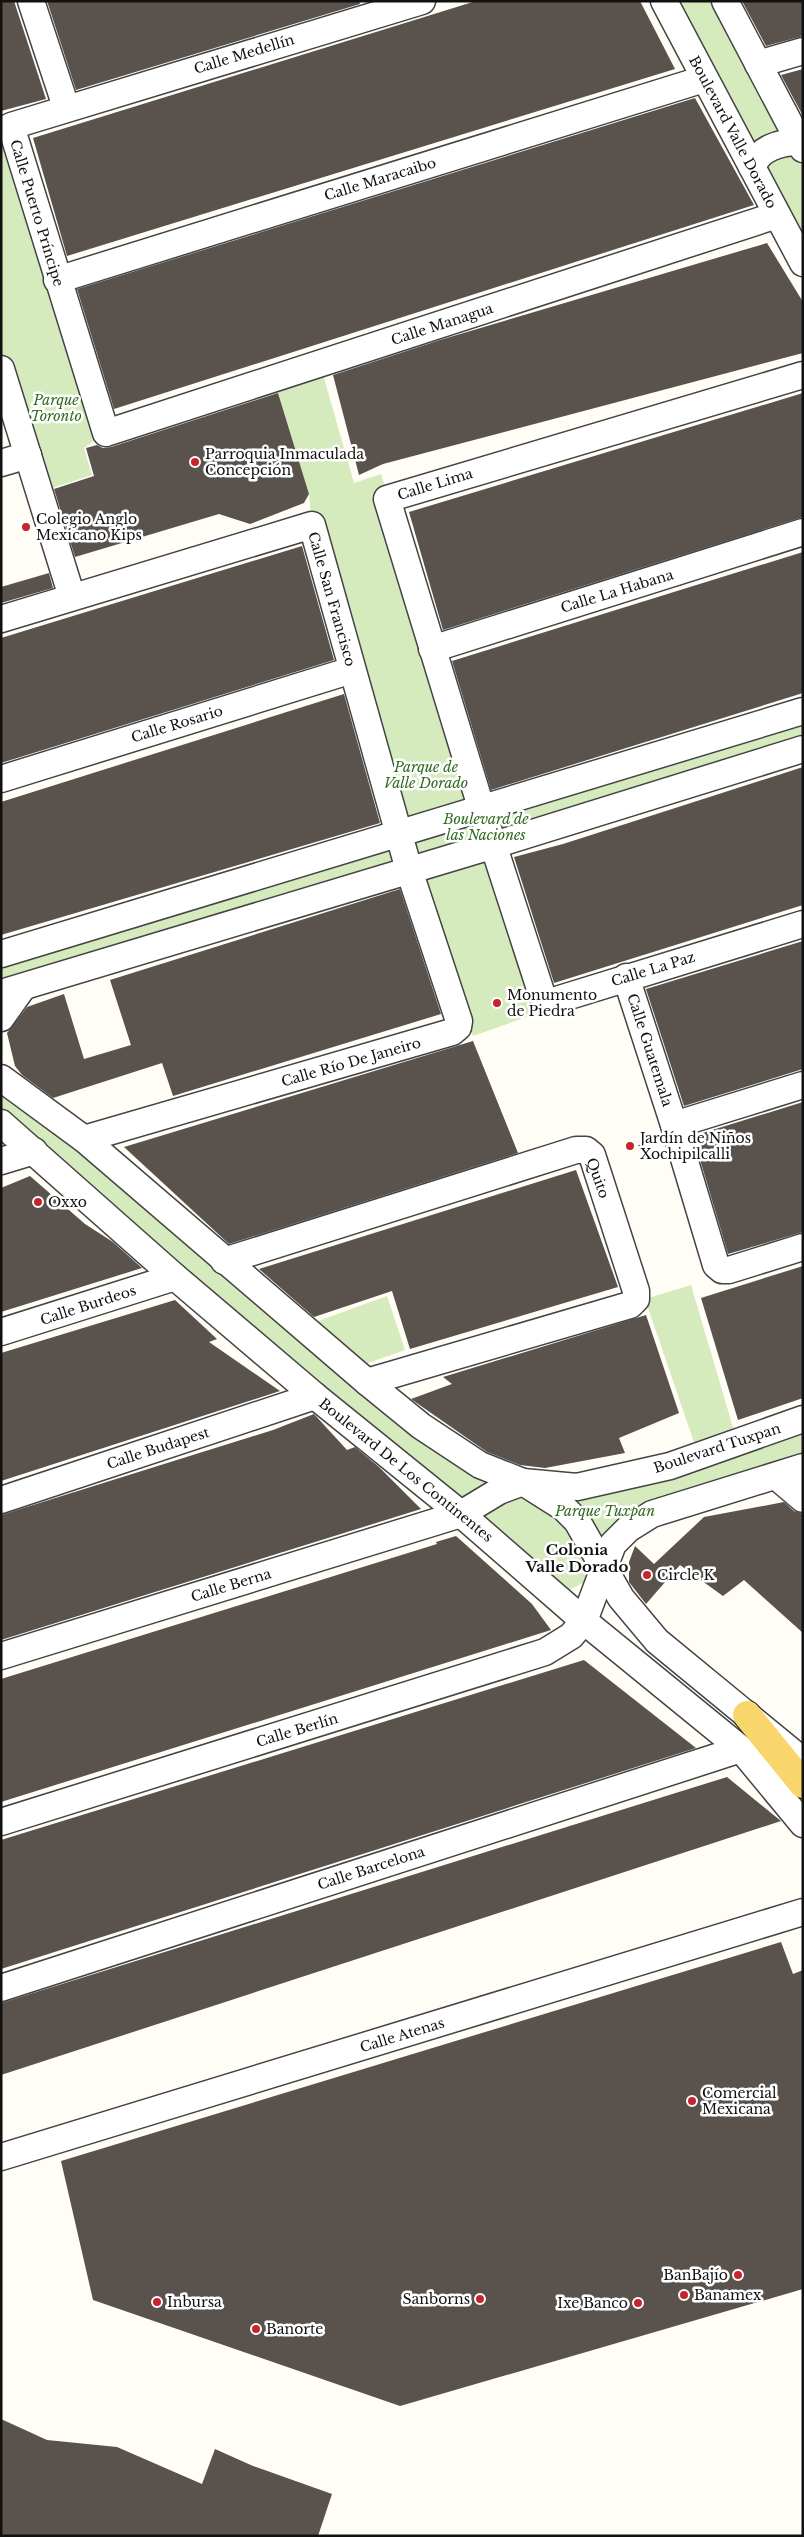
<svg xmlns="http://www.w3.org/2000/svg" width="804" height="2537" viewBox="0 0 804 2537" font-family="'Libre Baskerville',serif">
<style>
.green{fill:#d5ebbd}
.building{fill:#5a524d}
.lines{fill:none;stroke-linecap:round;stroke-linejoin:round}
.minor-casing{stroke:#444;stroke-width:29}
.major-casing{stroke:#222;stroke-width:30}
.minor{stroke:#fff;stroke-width:26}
.major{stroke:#f9d66b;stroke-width:28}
.poi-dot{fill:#c4262e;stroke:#fff;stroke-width:2}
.labels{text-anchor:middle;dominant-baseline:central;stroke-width:5;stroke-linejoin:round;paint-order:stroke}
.street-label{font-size:14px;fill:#111;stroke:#fff}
.park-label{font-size:14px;font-style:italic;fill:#2f6b1f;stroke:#fff}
.poi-label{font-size:14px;fill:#111;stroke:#fff;text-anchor:start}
.neighbourhood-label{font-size:15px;font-weight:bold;fill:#111;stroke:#fff}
</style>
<rect width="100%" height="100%" fill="#fffdf5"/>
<g class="green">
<path d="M 665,1 L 725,1 L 803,149 L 803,263 Z"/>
<path d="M 1,129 L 106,433 L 84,448 L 92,475 L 40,492 L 1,369 Z"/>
<path d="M 320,364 L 354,483 L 381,474 L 481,807 L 398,833 L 312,525 L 309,494 L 274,379 Z"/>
<path d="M 803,712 L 803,748 L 1,990 L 1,956 Z"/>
<path d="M 490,850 L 538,1013 L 473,1036 L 416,872 Z"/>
<path d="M 1,1080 L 364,1384 L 544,1496 L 595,1562 L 585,1582 L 567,1591 L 1,1119 Z"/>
<path d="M 691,1285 L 737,1441 L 698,1454 L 645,1299 Z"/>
<path d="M 387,1296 L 405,1350 L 362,1365 L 310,1324 Z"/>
<path d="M 803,1421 L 803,1466 L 652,1514 L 602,1565 L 564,1488 Z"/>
</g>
<g class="building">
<path d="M 1,1 L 14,1 L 46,99 L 1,111 Z"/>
<path d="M 47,1 L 359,1 L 360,4 L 76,90 Z"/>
<path d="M 476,1 L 640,1 L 675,69 L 67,256 L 33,138 Z"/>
<path d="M 742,1 L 803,1 L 803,36 L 766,46 Z"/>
<path d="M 803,69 L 803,116 L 781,75 Z"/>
<path d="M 695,98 L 754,205 L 114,409 L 77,289 Z"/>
<path d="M 767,243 L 803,302 L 803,353 L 383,464 L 359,475 L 333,375 L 440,340 Z"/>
<path d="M 278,393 L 309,494 L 304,503 L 250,524 L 219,514 L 75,557 L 54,489 L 94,476 L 86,448 L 97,445 L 103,448 L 111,447 Z"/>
<path d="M 803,393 L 803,517 L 443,630 L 409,512 Z"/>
<path d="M 302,546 L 334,660 L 1,763 L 1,638 Z"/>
<path d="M 803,552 L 803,693 L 491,790 L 452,661 Z"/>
<path d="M 49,573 L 53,588 L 1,603 L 1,587 Z"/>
<path d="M 344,694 L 380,823 L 1,935 L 1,802 Z"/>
<path d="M 803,767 L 803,905 L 554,983 L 514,857 L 563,844 Z"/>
<path d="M 400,889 L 441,1014 L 173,1096 L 162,1063 L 53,1098 L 22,1075 L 15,1066 L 7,1033 L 27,1007 L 64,994 L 84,1059 L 131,1045 L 110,980 Z"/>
<path d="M 803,941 L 803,1069 L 684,1106 L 646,989 Z"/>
<path d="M 473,1041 L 518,1153 L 229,1244 L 124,1147 Z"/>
<path d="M 803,1102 L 803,1232 L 728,1254 L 693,1136 Z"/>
<path d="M 576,1170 L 618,1287 L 410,1349 L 392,1291 L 314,1317 L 259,1269 Z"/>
<path d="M 30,1176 L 85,1224 L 113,1242 L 142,1268 L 1,1312 L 1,1188 Z"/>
<path d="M 803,1266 L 803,1398 L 738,1420 L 701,1298 Z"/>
<path d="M 175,1300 L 217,1339 L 209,1342 L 280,1391 L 1,1481 L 1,1353 Z"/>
<path d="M 646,1315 L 679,1413 L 619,1438 L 625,1453 L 545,1468 L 520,1465 L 487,1452 L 411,1399 L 452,1384 L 443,1377 Z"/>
<path d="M 314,1414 L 347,1450 L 355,1447 L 379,1467 L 421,1509 L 1,1640 L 1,1515 L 273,1430 Z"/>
<path d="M 784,1502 L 794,1511 L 803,1514 L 803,1633 L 744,1580 L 723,1596 L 680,1565 L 646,1604 L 629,1582 L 629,1562 L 635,1546 L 654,1564 L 704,1517 Z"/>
<path d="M 456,1536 L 532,1604 L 551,1630 L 1,1802 L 1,1679 L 437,1544 L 436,1542 Z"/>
<path d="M 584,1660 L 696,1748 L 1,1969 L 1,1840 Z"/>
<path d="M 727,1777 L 781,1821 L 1,2075 L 1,2003 Z"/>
<path d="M 781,1942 L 793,1974 L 803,1970 L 803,2289 L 400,2406 L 93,2300 L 61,2161 Z"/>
<path d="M 1,2419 L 47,2440 L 117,2447 L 202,2484 L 215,2449 L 253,2466 L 332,2494 L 318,2536 L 1,2536 Z"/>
</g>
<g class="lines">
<defs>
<g id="minor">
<path d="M 31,1 L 66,107"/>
<path d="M 422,1 L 11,126 L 106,433 L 777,215"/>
<path d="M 664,1 L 803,263"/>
<path d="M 725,1 L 803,149"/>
<path d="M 758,64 L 803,51"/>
<path d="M 752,167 C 759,148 781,142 799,142"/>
<path d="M 57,280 L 704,79"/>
<path d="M 1,369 L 72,597"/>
<path d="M 803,375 L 387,499 L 481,807 L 542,995 L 547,1000 L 553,1001 L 803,924"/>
<path d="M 1,463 L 28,455"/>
<path d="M 1,619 L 312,525 L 409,870 L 459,1021 L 458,1027 L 452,1032 L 84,1139"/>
<path d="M 432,649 L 803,532"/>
<path d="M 1,779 L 352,670"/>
<path d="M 1,954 L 803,711"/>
<path d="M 626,977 L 674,1125 L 716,1265 L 722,1270 L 729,1270 L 803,1247"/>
<path d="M 1,993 L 494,845 L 803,749"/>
<path d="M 1,1018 L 23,987"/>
<path d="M 1,1078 L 84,1139 L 367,1382 L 421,1426 L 480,1465 L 523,1482 L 564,1508 L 577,1521 L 621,1598 L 657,1641 L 803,1761"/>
<path d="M 1,1123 L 175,1277 L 315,1396 L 461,1514 L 584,1621 L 741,1749 L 803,1824"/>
<path d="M 674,1125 L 803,1085"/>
<path d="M 1,1161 L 34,1151"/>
<path d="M 224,1261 L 576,1150 L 586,1150 L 592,1155 L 636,1291 L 636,1299 L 630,1305 L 367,1382"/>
<path d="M 1,1332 L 175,1277"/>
<path d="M 776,1476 L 803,1499"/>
<path d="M 1,1500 L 315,1396"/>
<path d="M 1,1656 L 461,1514 L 499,1491 L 523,1482 L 577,1487 L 670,1466 L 803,1419"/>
<path d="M 1,1822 L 545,1652 L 571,1636 L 584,1621 L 613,1544 L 628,1529 L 652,1514 L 803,1467"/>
<path d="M 1,1988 L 741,1749"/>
<path d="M 1,2157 L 803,1912"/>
</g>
<path id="major" d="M 747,1715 L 803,1784"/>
</defs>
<use href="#minor" class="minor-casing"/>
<use href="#major" class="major-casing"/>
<use href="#minor" class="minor"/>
<use href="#major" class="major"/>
</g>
<g class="poi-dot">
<circle cx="195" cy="462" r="5"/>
<circle cx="26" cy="527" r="5"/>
<circle cx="497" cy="1003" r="5"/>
<circle cx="630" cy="1146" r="5"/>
<circle cx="38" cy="1202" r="5"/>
<circle cx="647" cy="1575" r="5"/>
<circle cx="692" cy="2101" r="5"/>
<circle cx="738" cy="2275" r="5"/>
<circle cx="684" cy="2295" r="5"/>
<circle cx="480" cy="2299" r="5"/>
<circle cx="157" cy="2302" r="5"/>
<circle cx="638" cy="2303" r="5"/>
<circle cx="256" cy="2329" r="5"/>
</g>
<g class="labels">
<g class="street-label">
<text transform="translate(244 54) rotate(-17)">Calle Medellín</text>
<text transform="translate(733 132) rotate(62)">Boulevard Valle Dorado</text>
<text transform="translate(380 179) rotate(-17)">Calle Maracaibo</text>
<text transform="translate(37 213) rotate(73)">Calle Puerto Príncipe</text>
<text transform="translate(442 324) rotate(-18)">Calle Managua</text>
<text transform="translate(435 484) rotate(-17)">Calle Lima</text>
<text transform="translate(617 591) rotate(-17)">Calle La Habana</text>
<text transform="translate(332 599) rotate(74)">Calle San Francisco</text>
<text transform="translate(177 724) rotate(-17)">Calle Rosario</text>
<text transform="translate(653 969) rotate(-17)">Calle La Paz</text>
<text transform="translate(650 1050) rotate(72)">Calle Guatemala</text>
<text transform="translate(351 1062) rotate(-16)">Calle Río De Janeiro</text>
<text transform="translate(598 1178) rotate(70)">Quito</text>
<text transform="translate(88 1305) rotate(-18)">Calle Burdeos</text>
<text transform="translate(158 1448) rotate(-18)">Calle Budapest</text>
<text transform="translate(717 1448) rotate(-18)">Boulevard Tuxpan</text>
<text transform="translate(406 1470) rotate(39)">Boulevard De Los Continentes</text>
<text transform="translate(231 1585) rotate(-17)">Calle Berna</text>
<text transform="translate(297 1730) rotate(-17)">Calle Berlín</text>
<text transform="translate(371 1868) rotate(-18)">Calle Barcelona</text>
<text transform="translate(402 2035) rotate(-17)">Calle Atenas</text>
</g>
<g class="park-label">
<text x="56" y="400">Parque<tspan x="56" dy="16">Toronto</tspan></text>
<text x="426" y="767">Parque de<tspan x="426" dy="16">Valle Dorado</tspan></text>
<text x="486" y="819">Boulevard de<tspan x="486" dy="16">las Naciones</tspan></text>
<text x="605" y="1511">Parque Tuxpan</text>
</g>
<g class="poi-label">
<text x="205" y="454">Parroquia Inmaculada<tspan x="205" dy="16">Concepción</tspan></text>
<text x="36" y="519">Colegio Anglo<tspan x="36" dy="16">Mexicano Kips</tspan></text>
<text x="507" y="995">Monumento<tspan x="507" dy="16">de Piedra</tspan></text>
<text x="640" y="1138">Jardín de Niños<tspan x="640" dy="16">Xochipilcalli</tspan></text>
<text x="48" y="1202">Oxxo</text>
<text x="657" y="1575">Circle K</text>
<text x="702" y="2093">Comercial<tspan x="702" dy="16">Mexicana</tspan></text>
<text x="728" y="2275" text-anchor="end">BanBajío</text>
<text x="694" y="2295">Banamex</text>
<text x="470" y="2299" text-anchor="end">Sanborns</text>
<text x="167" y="2302">Inbursa</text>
<text x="628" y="2303" text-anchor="end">Ixe Banco</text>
<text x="266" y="2329">Banorte</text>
</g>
<g class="neighbourhood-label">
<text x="577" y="1549">Colonia<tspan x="577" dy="17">Valle Dorado</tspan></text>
</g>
</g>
<rect width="804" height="2537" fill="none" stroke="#111111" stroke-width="5"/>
</svg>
